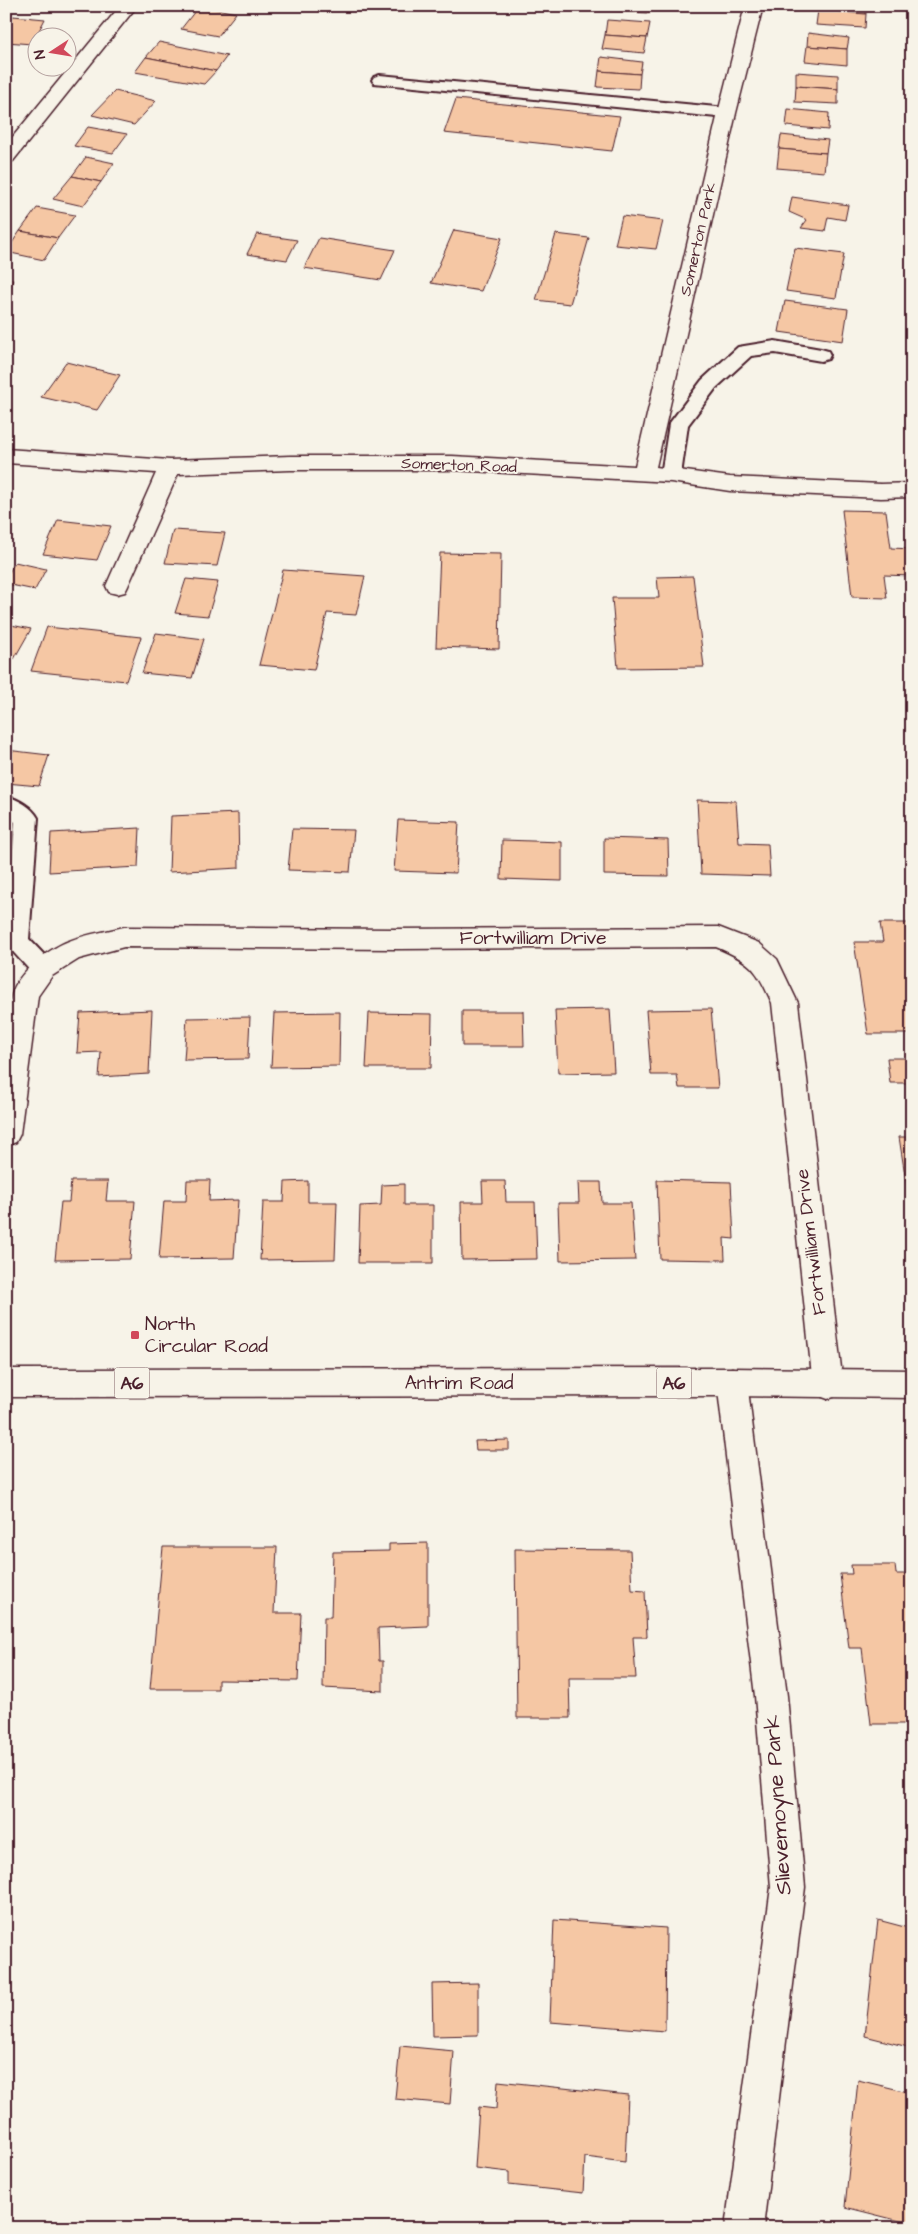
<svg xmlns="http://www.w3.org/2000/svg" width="918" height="2234" viewBox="0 0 918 2234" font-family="'Architects Daughter',sans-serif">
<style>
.building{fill:#f5c7a4;stroke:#4a1f2b}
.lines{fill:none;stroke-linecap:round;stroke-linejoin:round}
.lane-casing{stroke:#4a1f2b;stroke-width:4}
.street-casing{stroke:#4a1f2b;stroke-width:3}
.primary-casing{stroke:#4a1f2b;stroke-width:3}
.lane{fill:#f7f3e8;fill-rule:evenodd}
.street{fill:#f7f3e8;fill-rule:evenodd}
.primary{fill:#f7f3e8;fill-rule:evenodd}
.poi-dot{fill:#d1495b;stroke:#f7f3e8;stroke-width:2}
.labels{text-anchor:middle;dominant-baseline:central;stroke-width:4;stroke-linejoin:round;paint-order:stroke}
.far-street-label{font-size:16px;fill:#4a1f2b;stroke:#f7f3e8}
.shield{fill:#f7f3e8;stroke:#7e5f64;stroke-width:1}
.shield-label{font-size:18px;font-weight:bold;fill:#4a1f2b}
.street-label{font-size:19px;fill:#4a1f2b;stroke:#f7f3e8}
.poi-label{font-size:19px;fill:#4a1f2b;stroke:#f7f3e8;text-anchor:start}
.near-street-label{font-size:22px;fill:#4a1f2b;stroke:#f7f3e8}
</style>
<rect width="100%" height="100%" fill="#f7f3e8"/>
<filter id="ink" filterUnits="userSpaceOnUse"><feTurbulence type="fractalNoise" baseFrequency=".02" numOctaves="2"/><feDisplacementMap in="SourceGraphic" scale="10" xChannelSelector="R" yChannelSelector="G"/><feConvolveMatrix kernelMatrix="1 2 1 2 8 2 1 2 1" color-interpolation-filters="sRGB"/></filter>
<g filter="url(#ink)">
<g class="building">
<path d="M 199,6 L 202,6 L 236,13 L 218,36 L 181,29 Z"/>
<path d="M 612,6 L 650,6 L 649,13 L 611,11 Z"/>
<path d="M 818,6 L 866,6 L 866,14 L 818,10 Z"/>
<path d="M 818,10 L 866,14 L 865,28 L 816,25 Z"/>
<path d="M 13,16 L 45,19 L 32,44 L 6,42 L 6,27 Z"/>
<path d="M 607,20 L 650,23 L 647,38 L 605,35 Z"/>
<path d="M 808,33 L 849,38 L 847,49 L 807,46 Z"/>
<path d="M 605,35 L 647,38 L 644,53 L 602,49 Z"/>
<path d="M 159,42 L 227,56 L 216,71 L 146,57 Z"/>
<path d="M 807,46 L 847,49 L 847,65 L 805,61 Z"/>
<path d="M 146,57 L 216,71 L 204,84 L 135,72 Z"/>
<path d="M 601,57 L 642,62 L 640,74 L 599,71 Z"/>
<path d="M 599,71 L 640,74 L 639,89 L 597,87 Z"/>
<path d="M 796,72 L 838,75 L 838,89 L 796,86 Z"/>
<path d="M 796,86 L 838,89 L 838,104 L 795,102 Z"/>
<path d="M 115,91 L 156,101 L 134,125 L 92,115 Z"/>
<path d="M 456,99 L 620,116 L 612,151 L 444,133 Z"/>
<path d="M 788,109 L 829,113 L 828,130 L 786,126 Z"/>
<path d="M 88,127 L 127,134 L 113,153 L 74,146 Z"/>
<path d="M 781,135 L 828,140 L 826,153 L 779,149 Z"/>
<path d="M 779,149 L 826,153 L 824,172 L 777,168 Z"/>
<path d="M 86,157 L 114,163 L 101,182 L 72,176 Z"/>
<path d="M 72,176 L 101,182 L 83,206 L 53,199 Z"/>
<path d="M 792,197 L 848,205 L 845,220 L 828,217 L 825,231 L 801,228 L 807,220 L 789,212 Z"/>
<path d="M 37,208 L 75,215 L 58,238 L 20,231 Z"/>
<path d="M 622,216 L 663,221 L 656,249 L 615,245 Z"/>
<path d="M 454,230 L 502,238 L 481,291 L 431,283 Z"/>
<path d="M 20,231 L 58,238 L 44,260 L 6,252 Z"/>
<path d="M 257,234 L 297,240 L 287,260 L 247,254 Z"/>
<path d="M 556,234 L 589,238 L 570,304 L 536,300 Z"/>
<path d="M 319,238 L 395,250 L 381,280 L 304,268 Z"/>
<path d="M 795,248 L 844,254 L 836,298 L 786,291 Z"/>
<path d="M 6,279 L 13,279 L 7,300 L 6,300 Z"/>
<path d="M 785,301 L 848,309 L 843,341 L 779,332 Z"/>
<path d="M 66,362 L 120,375 L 97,410 L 41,397 Z"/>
<path d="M 842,510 L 886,511 L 891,548 L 912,549 L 912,576 L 884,575 L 887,598 L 852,597 Z"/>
<path d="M 58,520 L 111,526 L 97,560 L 43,554 Z"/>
<path d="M 173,530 L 225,533 L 217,566 L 165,563 Z"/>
<path d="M 440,553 L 501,554 L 499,649 L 436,647 Z"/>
<path d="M 15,562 L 46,569 L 35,590 L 6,584 L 6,578 Z"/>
<path d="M 283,570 L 365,576 L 356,615 L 327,613 L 314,670 L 259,665 Z"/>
<path d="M 693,576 L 704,667 L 618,668 L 612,598 L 659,598 L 657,577 Z"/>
<path d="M 186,579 L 218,582 L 208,616 L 175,613 Z"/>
<path d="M 6,624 L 31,629 L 14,659 L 6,657 Z"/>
<path d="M 47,627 L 141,637 L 126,681 L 31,671 Z"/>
<path d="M 156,633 L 204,639 L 192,678 L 142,673 Z"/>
<path d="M 6,750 L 49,755 L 39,786 L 6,783 Z"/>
<path d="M 697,800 L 736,801 L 739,843 L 768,844 L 770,876 L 701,874 Z"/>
<path d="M 238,813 L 239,868 L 169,872 L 171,816 Z"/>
<path d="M 398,820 L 459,822 L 456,873 L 394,871 Z"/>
<path d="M 140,828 L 138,867 L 49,872 L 51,833 Z"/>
<path d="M 292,829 L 354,830 L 350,872 L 288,870 Z"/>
<path d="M 604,838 L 668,840 L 669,876 L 604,875 Z"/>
<path d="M 502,840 L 562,842 L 562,881 L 501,879 Z"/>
<path d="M 880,923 L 912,923 L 912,1034 L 868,1034 L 854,942 L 883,942 Z"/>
<path d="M 610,1009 L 614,1072 L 558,1073 L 555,1010 Z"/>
<path d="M 711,1009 L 718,1088 L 679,1088 L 677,1075 L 651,1075 L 646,1010 Z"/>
<path d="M 152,1010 L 149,1074 L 99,1077 L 101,1052 L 77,1053 L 80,1013 Z"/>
<path d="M 462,1011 L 523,1011 L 524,1046 L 462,1046 Z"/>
<path d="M 340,1012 L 339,1066 L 271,1067 L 274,1013 Z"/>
<path d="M 369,1013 L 432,1014 L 431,1068 L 366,1068 Z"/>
<path d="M 250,1017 L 248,1059 L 184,1060 L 187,1018 Z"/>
<path d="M 887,1058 L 912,1058 L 912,1083 L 890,1083 Z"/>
<path d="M 899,1137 L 912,1137 L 912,1220 Z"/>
<path d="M 187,1180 L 210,1180 L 209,1201 L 238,1200 L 234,1258 L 159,1259 L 164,1201 L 186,1201 Z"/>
<path d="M 657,1180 L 731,1182 L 734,1239 L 724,1238 L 725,1260 L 660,1259 Z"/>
<path d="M 71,1181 L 108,1181 L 106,1201 L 135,1201 L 130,1259 L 55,1260 L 61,1202 L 69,1202 Z"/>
<path d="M 308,1181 L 308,1202 L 337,1202 L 335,1259 L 260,1260 L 263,1202 L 284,1202 L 285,1182 Z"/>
<path d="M 482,1181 L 505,1181 L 506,1202 L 535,1202 L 537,1259 L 462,1260 L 461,1202 L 483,1202 Z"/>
<path d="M 578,1182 L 601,1182 L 602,1203 L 631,1203 L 635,1260 L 560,1261 L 558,1203 L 579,1203 Z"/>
<path d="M 404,1184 L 404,1205 L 433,1205 L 433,1263 L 358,1263 L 360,1206 L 381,1205 L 382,1185 Z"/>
<path d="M 509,1440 L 509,1450 L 476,1450 L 475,1441 Z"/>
<path d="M 428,1543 L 428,1626 L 378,1628 L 379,1661 L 383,1661 L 383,1691 L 323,1688 L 324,1617 L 331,1617 L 333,1552 L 389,1551 L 389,1544 Z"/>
<path d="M 163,1547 L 277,1547 L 274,1613 L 301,1613 L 298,1681 L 218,1680 L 218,1689 L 150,1689 Z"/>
<path d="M 515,1549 L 630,1550 L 632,1590 L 645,1591 L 647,1637 L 633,1637 L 636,1678 L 569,1678 L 570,1718 L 517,1718 Z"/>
<path d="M 851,1565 L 895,1565 L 896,1574 L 912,1574 L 912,1724 L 871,1724 L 862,1648 L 849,1648 L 840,1574 L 852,1574 Z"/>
<path d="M 554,1920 L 666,1928 L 665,2031 L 550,2022 Z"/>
<path d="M 878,1920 L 912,1929 L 912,2048 L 865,2036 Z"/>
<path d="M 478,1983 L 478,2035 L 433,2036 L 432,1984 Z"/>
<path d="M 400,2046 L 454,2051 L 450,2104 L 395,2099 Z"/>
<path d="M 858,2080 L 912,2093 L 912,2224 L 845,2207 Z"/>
<path d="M 498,2081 L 628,2095 L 625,2162 L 585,2157 L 583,2193 L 509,2185 L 509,2172 L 475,2168 L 479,2107 L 496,2109 Z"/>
</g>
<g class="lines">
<defs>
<g id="lane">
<path d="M 380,75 L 727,108 L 733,109 L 735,113 L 733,117 L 727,118 L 374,83 L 372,80 L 374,77 Z"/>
<path d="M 775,341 L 821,349 L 828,351 L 830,355 L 828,359 L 821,361 L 775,353 L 751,356 L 716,388 L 688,425 L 681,475 L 678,480 L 671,481 L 664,480 L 661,475 L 669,424 L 702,380 L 738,347 Z"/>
<path d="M 6,796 C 18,799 32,807 38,818 L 29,939 L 51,962 L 55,969 L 51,976 L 43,979 L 35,976 L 6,944 L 15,822 L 6,815 Z"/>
</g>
<g id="street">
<path d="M 120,6 L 137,6 L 13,161 L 6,163 L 6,145 Z"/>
<path d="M 745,6 L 763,6 L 736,113 L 656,467 L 730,477 L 881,484 L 912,483 L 912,497 L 881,498 L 730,491 L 671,482 L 452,470 L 290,470 L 178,474 L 128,586 L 125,592 L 117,594 L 109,592 L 106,586 L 156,473 L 6,463 L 6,449 L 170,460 L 290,456 L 452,456 L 635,466 L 718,113 Z"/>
<path d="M 124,927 L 397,929 L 718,927 L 759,943 L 777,959 L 798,1003 L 843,1385 L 839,1395 L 828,1399 L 817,1395 L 813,1385 L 772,1003 C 756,968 752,962 716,947 L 397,949 L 124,947 L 79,959 L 52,976 L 38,996 L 20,1134 L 16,1142 L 6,1146 C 6,1102 0,1035 12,994 C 17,974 44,953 62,944 C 80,935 104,932 124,927 Z"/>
<path d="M 732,1368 L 743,1372 L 747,1382 L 787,1696 L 805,1887 L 763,2228 L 725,2228 L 771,1887 L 755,1696 L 717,1382 L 721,1372 Z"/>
</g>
<path id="primary" d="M 732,1368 L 912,1370 L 912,1398 L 732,1396 L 6,1397 L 6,1369 Z"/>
</defs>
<use href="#lane" class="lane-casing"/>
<use href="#street" class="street-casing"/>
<use href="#primary" class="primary-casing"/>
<use href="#lane" class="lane"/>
<use href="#street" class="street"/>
<use href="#primary" class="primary"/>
</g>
</g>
<rect class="poi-dot" x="130" y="1330" width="10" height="10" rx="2.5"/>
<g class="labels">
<g class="far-street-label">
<text transform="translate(698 239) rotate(-77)">Somerton Park</text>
<text transform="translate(459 465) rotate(2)">Somerton Road</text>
</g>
<g class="shield">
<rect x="114.5" y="1367.5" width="35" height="31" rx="4"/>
<rect x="656.5" y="1367.5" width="35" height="31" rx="4"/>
</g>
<g class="shield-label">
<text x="132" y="1383">A6</text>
<text x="674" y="1383">A6</text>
</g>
<g class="street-label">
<text x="533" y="938">Fortwilliam Drive</text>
<text transform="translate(811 1242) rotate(-97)">Fortwilliam Drive</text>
<text x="459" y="1383">Antrim Road</text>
</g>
<g class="poi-label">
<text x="145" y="1324">North<tspan x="145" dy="22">Circular Road</tspan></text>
</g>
<g class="near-street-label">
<text transform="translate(778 1805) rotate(-94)">Slievemoyne Park</text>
</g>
</g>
<rect width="918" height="2234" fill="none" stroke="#f7f3e8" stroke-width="25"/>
<rect x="12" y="12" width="893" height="2209" fill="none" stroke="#4a1f2b" stroke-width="2" filter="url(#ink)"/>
<g transform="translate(52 52) rotate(258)"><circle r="24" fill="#f7f3e8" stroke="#b29e9c"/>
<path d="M0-4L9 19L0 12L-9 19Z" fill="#d1495b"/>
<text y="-8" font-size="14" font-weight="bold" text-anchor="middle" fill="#4a1f2b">N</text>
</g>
</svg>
